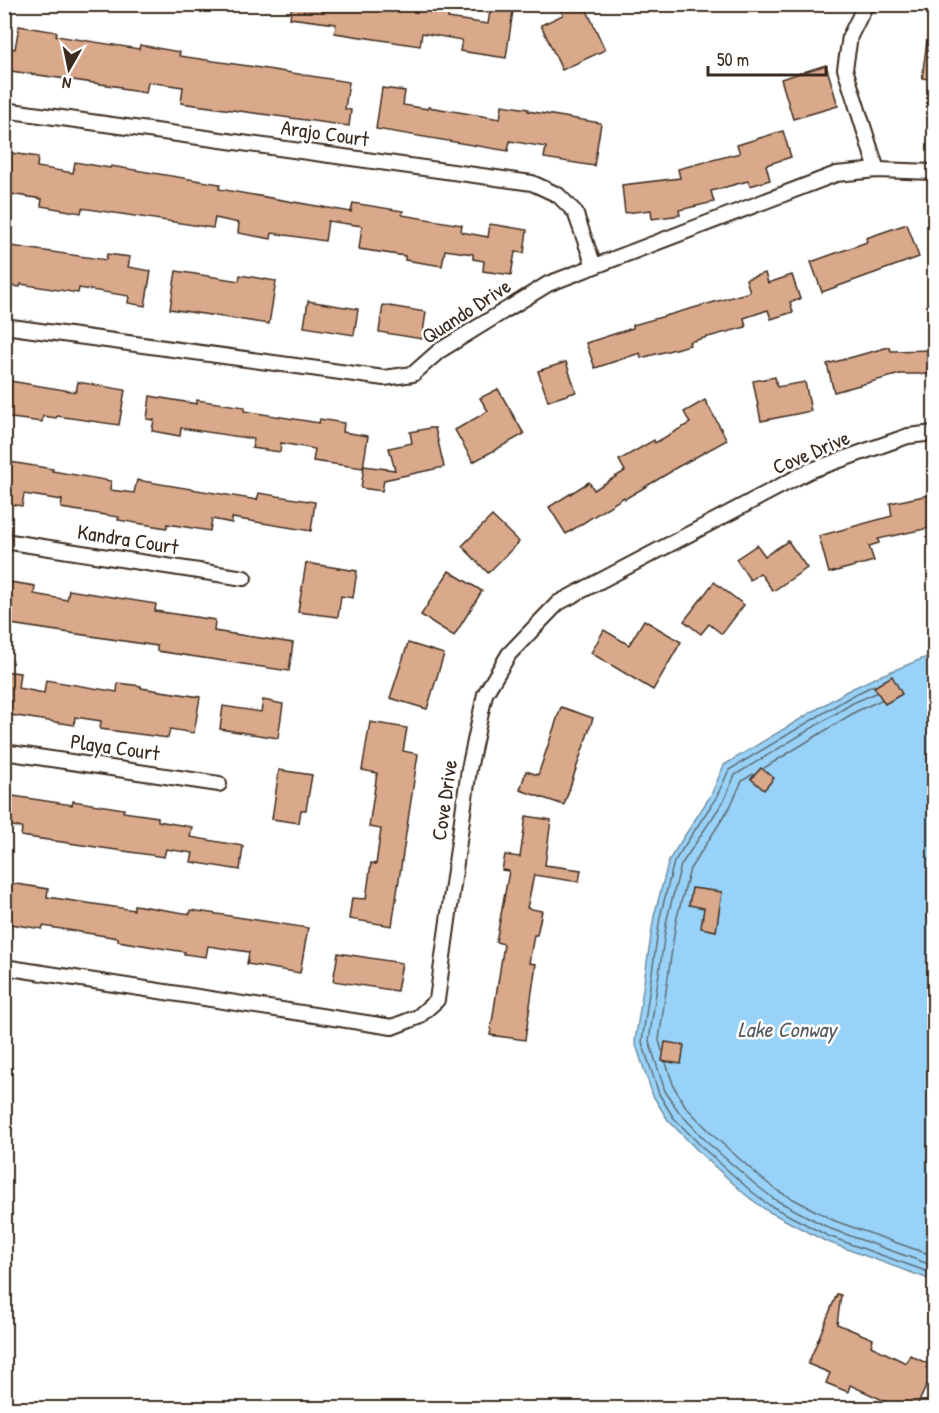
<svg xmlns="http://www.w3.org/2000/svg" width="939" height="1413" viewBox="0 0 939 1413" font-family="'Patrick Hand',sans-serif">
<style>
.water{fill:#98d2f8;stroke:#738fa1;stroke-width:1.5}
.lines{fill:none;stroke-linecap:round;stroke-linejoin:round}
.shore{stroke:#606d75;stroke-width:1.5}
.building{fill:#daa98c;stroke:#3b2a1e;stroke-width:1.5}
.street-casing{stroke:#3b2a1e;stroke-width:18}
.street{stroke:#fff;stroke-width:14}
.labels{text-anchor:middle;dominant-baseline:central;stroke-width:5;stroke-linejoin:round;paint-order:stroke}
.street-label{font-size:21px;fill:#3b2a1e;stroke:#fff}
.water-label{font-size:22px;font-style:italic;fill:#575c5f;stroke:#fff}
</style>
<rect width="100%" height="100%" fill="#fff"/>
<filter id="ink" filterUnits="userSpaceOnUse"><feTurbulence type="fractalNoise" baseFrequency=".0167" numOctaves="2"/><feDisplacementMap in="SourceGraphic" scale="12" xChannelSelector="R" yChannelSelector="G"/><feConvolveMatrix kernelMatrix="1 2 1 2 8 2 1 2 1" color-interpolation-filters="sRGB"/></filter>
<g filter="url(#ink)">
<path class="water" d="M 934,654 L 934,1281 L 825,1241 L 766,1210 L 747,1196 L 700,1153 L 668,1120 L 653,1096 L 635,1042 L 654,916 L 669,860 L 711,795 L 724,765 L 847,691 L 877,677 Z"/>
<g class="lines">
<g class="shore">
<path d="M 874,685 L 850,697 L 729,770 L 716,798 L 674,862 L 660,917 L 642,1042 L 659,1094 L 673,1117 L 704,1149 L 751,1191 L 769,1205 L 828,1236 L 934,1274"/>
<path d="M 876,693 L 853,703 L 735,775 L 723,802 L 681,865 L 667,919 L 649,1041 L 665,1091 L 679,1112 L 709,1144 L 756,1185 L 774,1199 L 831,1229 L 934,1266"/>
<path d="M 764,768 L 857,711 L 881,700"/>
<path d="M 662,1051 L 659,1040 L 676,921 L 690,869 L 730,807 L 742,781 L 753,774"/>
<path d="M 666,1063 L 674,1087 L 686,1107 L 715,1137 L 761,1178 L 778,1191 L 835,1221 L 934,1256"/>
</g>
</g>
<g class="building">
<path d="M 292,4 L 450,4 L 448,18 L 488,24 L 491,4 L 514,4 L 506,58 L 460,51 L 462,40 L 422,33 L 420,46 L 335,33 L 336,24 L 290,18 Z"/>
<path d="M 558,4 L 584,4 L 605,50 L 562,70 L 541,25 L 563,15 Z"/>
<path d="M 19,26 L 57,32 L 56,36 L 139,49 L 140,45 L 180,52 L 179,56 L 248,66 L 349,82 L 345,109 L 351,110 L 349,126 L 181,103 L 183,87 L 148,82 L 146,93 L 121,89 L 121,87 L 4,70 L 4,47 L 15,49 Z"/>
<path d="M 927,41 L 934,42 L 934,80 L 922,78 Z"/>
<path d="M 826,65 L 838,106 L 793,119 L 781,79 Z"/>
<path d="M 382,88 L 405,91 L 403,105 L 428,109 L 428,107 L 500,119 L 502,105 L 528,109 L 528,111 L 601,123 L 594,166 L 544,158 L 546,147 L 510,141 L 508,151 L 376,129 Z"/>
<path d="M 783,131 L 791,157 L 766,165 L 770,180 L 750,186 L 748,181 L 711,191 L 714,202 L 679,210 L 680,215 L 652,219 L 651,210 L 625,213 L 622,185 L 680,178 L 678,169 L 740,153 L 737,145 Z"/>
<path d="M 4,152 L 38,157 L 37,167 L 73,173 L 75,162 L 110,168 L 111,166 L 220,184 L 219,189 L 351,212 L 353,203 L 403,211 L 402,215 L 462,225 L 461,232 L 488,237 L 490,224 L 527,230 L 524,253 L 515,252 L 511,275 L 483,271 L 484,261 L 473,259 L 473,254 L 445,250 L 442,266 L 405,260 L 405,256 L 359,249 L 362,226 L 328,221 L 325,241 L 272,233 L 271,239 L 238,233 L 239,223 L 215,218 L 213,228 L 82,208 L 81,213 L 41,206 L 42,199 L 4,193 Z"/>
<path d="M 907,224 L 919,257 L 822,292 L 811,262 L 867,242 L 866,238 Z"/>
<path d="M 4,245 L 106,260 L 107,254 L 130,257 L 128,267 L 151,271 L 145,306 L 128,303 L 129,296 L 79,288 L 78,293 L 21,284 L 20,287 L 4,285 Z"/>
<path d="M 176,271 L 239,281 L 240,275 L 276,281 L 269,324 L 170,309 Z"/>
<path d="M 765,273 L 768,283 L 792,275 L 800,299 L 790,302 L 793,312 L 771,319 L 768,310 L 744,318 L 746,327 L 689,342 L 690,345 L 641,358 L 640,353 L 595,368 L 586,343 L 633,328 L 633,325 L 750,292 L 746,279 Z"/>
<path d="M 308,301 L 358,309 L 354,335 L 304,327 Z"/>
<path d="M 383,305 L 426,312 L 422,339 L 379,332 Z"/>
<path d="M 889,347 L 891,351 L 934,350 L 934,374 L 900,374 L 834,392 L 827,364 Z"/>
<path d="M 566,362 L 576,392 L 548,401 L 538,371 Z"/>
<path d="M 775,377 L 777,387 L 805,382 L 811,411 L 761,421 L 753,381 Z"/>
<path d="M 4,380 L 76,392 L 78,382 L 125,390 L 119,425 L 57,416 L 56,418 L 43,416 L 42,422 L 4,417 Z"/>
<path d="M 498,389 L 524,434 L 473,462 L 455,430 L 488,411 L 480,398 Z"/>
<path d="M 150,396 L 197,404 L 197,400 L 245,407 L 244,411 L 319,423 L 320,419 L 344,423 L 343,432 L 368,436 L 363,468 L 313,461 L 315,449 L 281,443 L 280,452 L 252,448 L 254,439 L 181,428 L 180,436 L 152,431 L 154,420 L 147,419 Z"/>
<path d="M 705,400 L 727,440 L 672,470 L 672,471 L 625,499 L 624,497 L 566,534 L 549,507 L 589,482 L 594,490 L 625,471 L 619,460 L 654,440 L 655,443 L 690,423 L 684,412 Z"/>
<path d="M 430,428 L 435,428 L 444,467 L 384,480 L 382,491 L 361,488 L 364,466 L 395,470 L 389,448 L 412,443 L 410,432 Z"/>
<path d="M 4,461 L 53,469 L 52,471 L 111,481 L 110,490 L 134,493 L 137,480 L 257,500 L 259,493 L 315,502 L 311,531 L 232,518 L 232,523 L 212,519 L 210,531 L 167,524 L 167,528 L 118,520 L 119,517 L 61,508 L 62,500 L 24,494 L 22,506 L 4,503 Z"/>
<path d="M 934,494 L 934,527 L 878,539 L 879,543 L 869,546 L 874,561 L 829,573 L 819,536 L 892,516 L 890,503 Z"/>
<path d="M 492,516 L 519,542 L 488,573 L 462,546 Z"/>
<path d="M 788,541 L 807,568 L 773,591 L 760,573 L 750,580 L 736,559 L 757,545 L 765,556 Z"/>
<path d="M 306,563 L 357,571 L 353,598 L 341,596 L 338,617 L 298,612 Z"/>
<path d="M 449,571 L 482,591 L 454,636 L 421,615 Z"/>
<path d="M 4,581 L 35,586 L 34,594 L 67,600 L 69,590 L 156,604 L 155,611 L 215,620 L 214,631 L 293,643 L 289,671 L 157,651 L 157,646 L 4,623 Z"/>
<path d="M 714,582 L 744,605 L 722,634 L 709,624 L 701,634 L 684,621 Z"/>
<path d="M 644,620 L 681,642 L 653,690 L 591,653 L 604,630 L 629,645 Z"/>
<path d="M 408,643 L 444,654 L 427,709 L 390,698 Z"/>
<path d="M 4,671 L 20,673 L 18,688 L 44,693 L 46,680 L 117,692 L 118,683 L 141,686 L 141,688 L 200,697 L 194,733 L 170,729 L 168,738 L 100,729 L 101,721 L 75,717 L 74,725 L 4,714 Z"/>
<path d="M 892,676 L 902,694 L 885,704 L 874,687 Z"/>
<path d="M 263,700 L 283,704 L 278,738 L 220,729 L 223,706 L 261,712 Z"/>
<path d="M 561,707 L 593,718 L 564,805 L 520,790 L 526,771 L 538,775 Z"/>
<path d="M 370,722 L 407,728 L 403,751 L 418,754 L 392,926 L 349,919 L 352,898 L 366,899 L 371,863 L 376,864 L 381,829 L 369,827 L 377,773 L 362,770 Z"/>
<path d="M 761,768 L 774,778 L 764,790 L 751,779 Z"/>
<path d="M 279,770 L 312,775 L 306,810 L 301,810 L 299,823 L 272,819 Z"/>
<path d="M 13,796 L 72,805 L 73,801 L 124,809 L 123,812 L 158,817 L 158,821 L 192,827 L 190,837 L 243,846 L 240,870 L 191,862 L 193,853 L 166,849 L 164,857 L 21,836 L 22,828 L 8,825 Z"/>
<path d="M 526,816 L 551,820 L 545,865 L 581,870 L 579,882 L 534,875 L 527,908 L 542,911 L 537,935 L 534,935 L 529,963 L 536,964 L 525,1040 L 490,1035 L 504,944 L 496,942 L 509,871 L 502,870 L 505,855 L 520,857 Z"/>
<path d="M 4,882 L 48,889 L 47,897 L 134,910 L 134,905 L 190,914 L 191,910 L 308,928 L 300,973 L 247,964 L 249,952 L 208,946 L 206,957 L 184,954 L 185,952 L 118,941 L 118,938 L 43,926 L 42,929 L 4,923 Z"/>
<path d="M 692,888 L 722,892 L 716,931 L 701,928 L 704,908 L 689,905 Z"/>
<path d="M 338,953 L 402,963 L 397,991 L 333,981 Z"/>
<path d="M 665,1042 L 684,1045 L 681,1064 L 662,1061 Z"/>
<path d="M 837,1294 L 841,1295 L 837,1324 L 873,1339 L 871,1346 L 906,1363 L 910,1355 L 934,1367 L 934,1370 L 916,1408 L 900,1408 L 850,1385 L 848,1392 L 826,1383 L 830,1373 L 808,1364 Z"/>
</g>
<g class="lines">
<defs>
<g id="street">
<path d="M 870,4 L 865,6 L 850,36 L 845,69 L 877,170"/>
<path d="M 4,110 L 532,183 L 558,195 L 575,212 L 594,266"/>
<path d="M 4,326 L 384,378 L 413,374 L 439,351 L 548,284 L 836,174 L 877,170 L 934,172"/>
<path d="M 4,541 L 244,578"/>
<path d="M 4,752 L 219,784"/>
<path d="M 4,967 L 392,1027 L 418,1017 L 437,1000 L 469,769 L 485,694 L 509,654 L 558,603 L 809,471 L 908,436 L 934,433"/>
</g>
</defs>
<use href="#street" class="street-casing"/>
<use href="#street" class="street"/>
</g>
</g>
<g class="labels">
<g class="street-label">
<text transform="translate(325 133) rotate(8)">Arajo Court</text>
<text transform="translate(466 311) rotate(-33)">Quando Drive</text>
<text transform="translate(811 452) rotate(-23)">Cove Drive</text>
<text transform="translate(128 539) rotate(9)">Kandra Court</text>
<text transform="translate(115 747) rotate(8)">Playa Court</text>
<text transform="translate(444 800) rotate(-82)">Cove Drive</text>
</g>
<g class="water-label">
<text x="787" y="1029">Lake Conway</text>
</g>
</g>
<rect width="939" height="1413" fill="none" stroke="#fff" stroke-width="24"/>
<rect x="12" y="12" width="915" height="1389" fill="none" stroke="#3b2a1e" stroke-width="2" filter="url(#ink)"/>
<g transform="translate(69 69) rotate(189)" stroke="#ffffff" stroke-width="4.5" paint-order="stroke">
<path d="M0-4.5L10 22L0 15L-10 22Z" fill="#3b2a1e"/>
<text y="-9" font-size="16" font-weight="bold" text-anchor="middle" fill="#3b2a1e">N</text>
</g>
<path d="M708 66v9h118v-9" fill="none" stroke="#3b2a1e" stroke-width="3"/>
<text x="717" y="66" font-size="18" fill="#3b2a1e" stroke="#ffffff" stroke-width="4.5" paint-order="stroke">50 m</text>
</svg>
